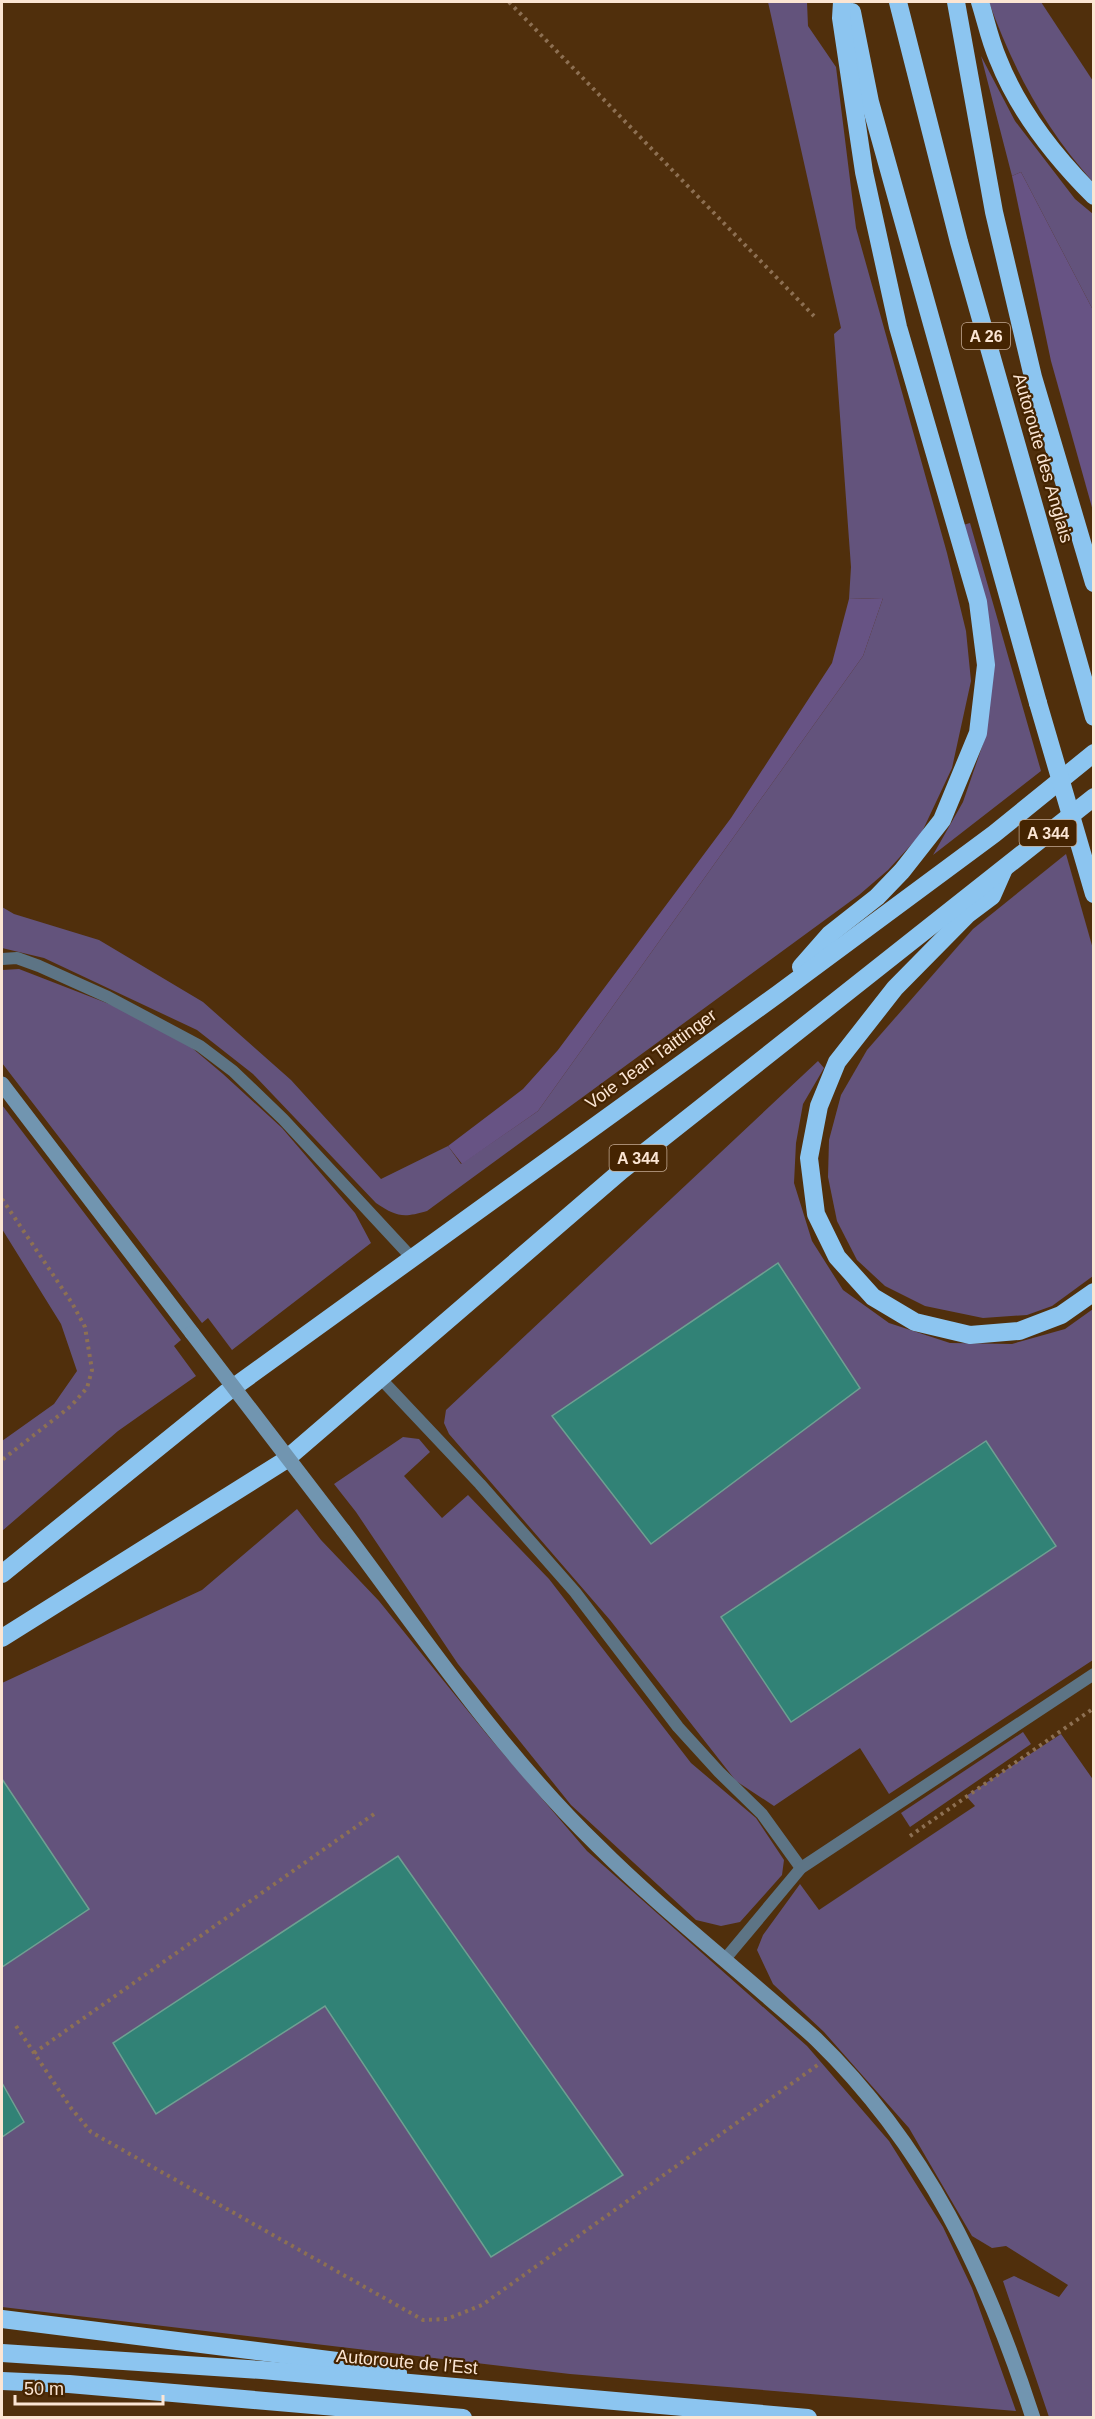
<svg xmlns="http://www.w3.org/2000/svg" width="1095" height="2419" viewBox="0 0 1095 2419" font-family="Arial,sans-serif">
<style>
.green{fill:#63537c}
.forest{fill:#675384}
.water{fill:#318276;stroke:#6ea092;stroke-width:1.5}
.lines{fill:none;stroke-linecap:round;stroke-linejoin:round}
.path{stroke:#8d7053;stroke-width:4;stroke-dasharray:3 4.5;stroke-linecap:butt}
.lane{stroke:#5d7485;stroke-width:12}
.secondary{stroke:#7195b0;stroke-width:15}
.highway{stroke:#8cc5f0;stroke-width:18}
.secondary-bridge{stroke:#7195b0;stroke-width:15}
.highway-bridge{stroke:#8cc5f0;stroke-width:18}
.labels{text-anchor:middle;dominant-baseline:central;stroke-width:4.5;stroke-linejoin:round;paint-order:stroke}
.shield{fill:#452401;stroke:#c4ab94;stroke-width:1.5}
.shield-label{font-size:16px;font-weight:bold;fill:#fbe5d3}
.street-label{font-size:18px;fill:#fbe5d3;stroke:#452401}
</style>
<rect width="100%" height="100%" fill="#502f0c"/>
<g class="green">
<path d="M 768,2 L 807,2 L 808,26 L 836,67 L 856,228 L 947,553 L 966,631 L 971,681 L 952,768 L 921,834 L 888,870 L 859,895 L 427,1211 C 403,1218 397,1217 376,1203 L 253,1074 L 197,1030 L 44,958 L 2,948 L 2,907 L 14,914 L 99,940 L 203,1002 L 291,1080 L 381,1179 L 448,1146 L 461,1164 L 538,1111 L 863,656 L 883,598 L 849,599 L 851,567 L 834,334 L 841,328 Z"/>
<path d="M 989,2 L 1041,2 L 1093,81 L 1093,182 C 1045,129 1013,69 989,2 Z"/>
<path d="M 981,56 L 1015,121 L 1075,199 L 1093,214 L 1093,310 L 1021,172 L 1012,176 Z"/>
<path d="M 970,523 L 1041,771 L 933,855 L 963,802 L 984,741 L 990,682 L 963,525 Z"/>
<path d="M 1066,854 L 1093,949 L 1093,1276 L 1052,1306 L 1027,1315 L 983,1318 L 925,1306 L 885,1286 L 857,1260 L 837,1221 L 828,1177 L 829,1140 L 841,1095 L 867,1050 L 973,929 Z"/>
<path d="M 19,969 L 166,1026 L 223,1074 L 282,1128 L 355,1213 L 371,1243 L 232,1350 L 208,1318 L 202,1323 L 2,1063 L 2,970 Z"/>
<path d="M 818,1061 L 824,1068 L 803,1104 L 796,1143 L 794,1183 L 812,1241 L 843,1290 L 889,1323 L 950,1343 L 1012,1344 L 1065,1329 L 1093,1309 L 1093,1660 L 889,1794 L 860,1748 L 774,1806 L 736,1781 L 610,1620 L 449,1434 L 444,1423 L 446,1410 Z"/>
<path d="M 2,1105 L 181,1340 L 174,1346 L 196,1376 L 118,1431 L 2,1531 L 2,1441 L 54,1404 L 77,1371 L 61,1324 L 2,1229 Z"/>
<path d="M 403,1437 L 419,1439 L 430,1452 L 404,1476 L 442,1518 L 468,1495 L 549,1579 L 691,1763 L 756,1818 L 784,1860 L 782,1875 L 740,1922 L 721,1926 L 696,1920 L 571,1805 L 458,1664 L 356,1512 L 334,1484 Z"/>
<path d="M 297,1509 L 321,1540 L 379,1601 L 489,1737 L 587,1851 L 807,2046 L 889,2141 L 943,2227 L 972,2288 L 1016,2411 L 570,2374 L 2,2307 L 2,1683 L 202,1590 Z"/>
<path d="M 1023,1732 L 1031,1744 L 910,1827 L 901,1813 Z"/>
<path d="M 1061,1734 L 1094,1781 L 1093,2418 L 1049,2417 L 1003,2281 L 1014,2276 L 1059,2297 L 1068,2285 L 1006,2246 L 992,2248 L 972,2236 L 909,2128 L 824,2032 L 773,1984 L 757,1950 L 763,1935 L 800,1884 L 819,1910 L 975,1806 L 966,1796 Z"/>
</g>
<g class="forest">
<path d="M 1021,172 L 1093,310 L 1093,511 L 1051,361 L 1012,176 Z"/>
<path d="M 883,598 L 863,656 L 538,1111 L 462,1164 L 448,1146 L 523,1089 L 558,1050 L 731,818 L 832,663 L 849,599 Z"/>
</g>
<g class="water">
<path d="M 778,1263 L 860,1388 L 651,1544 L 552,1416 Z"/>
<path d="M 986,1441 L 1056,1546 L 791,1722 L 721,1617 Z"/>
<path d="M 2,1779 L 89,1909 L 2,1967 Z"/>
<path d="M 398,1856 L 623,2175 L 491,2257 L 325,2006 L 156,2114 L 113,2043 Z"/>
<path d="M 2,2083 L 24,2122 L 2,2137 Z"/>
</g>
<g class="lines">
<g class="path">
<path d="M 509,2 L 814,316"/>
<path d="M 2,1199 L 72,1303 L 85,1327 L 92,1370 L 87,1388 L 71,1406 L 2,1460"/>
<path d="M 910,1836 L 1094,1708"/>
<path d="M 16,2026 L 71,2108 L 91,2132 L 423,2320 L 447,2319 L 482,2305 L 819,2064"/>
<path d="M 34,2053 L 377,1812"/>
</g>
<g class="lane">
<path d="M 2,959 L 17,958 L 39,966 L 108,997 L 200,1046 L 233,1071 L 283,1119 L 412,1258"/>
<path d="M 381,1379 L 480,1484 L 575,1592 L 678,1727 L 719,1772 L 762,1814 L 801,1868"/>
<path d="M 725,1959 L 801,1868 L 1094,1674"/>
</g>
<g class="secondary">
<path d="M 2,1084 L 192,1333"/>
<path d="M 343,1530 C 424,1638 501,1752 598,1846 C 652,1900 712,1948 769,1998 C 785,2012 801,2025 816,2039 C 927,2147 986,2273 1033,2418"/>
</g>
<g class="highway">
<path d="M 898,2 L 959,242 L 1094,717"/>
<path d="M 956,2 L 994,212 L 1033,377 L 1094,583"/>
<path d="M 980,2 C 986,21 990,41 998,59 C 1018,110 1055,157 1094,196"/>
<path d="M 852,12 L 870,102 L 1038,703"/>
<path d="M 1003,871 L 992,896 L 968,914 L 895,988 L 837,1062 L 819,1106 L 809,1158 L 816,1214 L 837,1257 L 873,1297 L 915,1322 L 970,1335 L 1019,1331 L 1061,1315 L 1094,1292"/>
<path d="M 801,967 L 830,934 L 877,897 L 902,871 L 942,820 L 978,733 L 986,665 L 978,602 L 898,327 L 864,172 L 841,18 L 842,2"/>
<path d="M 2,1574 L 227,1392 L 778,994 L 994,834 L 1094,753"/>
<path d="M 2,1638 L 284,1461 L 621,1171 L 1094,797"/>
<path d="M 2,2319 L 369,2365 L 398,2373"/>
<path d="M 2,2353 L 262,2370 L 808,2418"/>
<path d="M 2,2381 L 69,2384 L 463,2418"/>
</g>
<path class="secondary-bridge" d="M 192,1333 L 343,1530"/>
<path class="highway-bridge" d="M 1038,703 L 1094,894"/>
</g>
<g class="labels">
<g class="shield">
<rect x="962" y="323" width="48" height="26" rx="4.5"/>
<rect x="1019.5" y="820" width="57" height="26" rx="4.5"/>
<rect x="609.5" y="1145" width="57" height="26" rx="4.5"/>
</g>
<g class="shield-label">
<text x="986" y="336">A 26</text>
<text x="1048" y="833">A 344</text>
<text x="638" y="1158">A 344</text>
</g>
<g class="street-label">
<text transform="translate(1043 458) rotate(74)">Autoroute des Anglais</text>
<text transform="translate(651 1059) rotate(-36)">Voie Jean Taittinger</text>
<text transform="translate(407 2362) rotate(5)">Autoroute de l’Est</text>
</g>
</g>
<rect width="1095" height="2419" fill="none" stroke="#fbe5d3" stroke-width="6"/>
<path d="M15 2395v9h148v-9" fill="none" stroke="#fbe5d3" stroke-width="3"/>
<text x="24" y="2395" font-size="18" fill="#fbe5d3" stroke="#452401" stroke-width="4.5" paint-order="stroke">50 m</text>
</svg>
